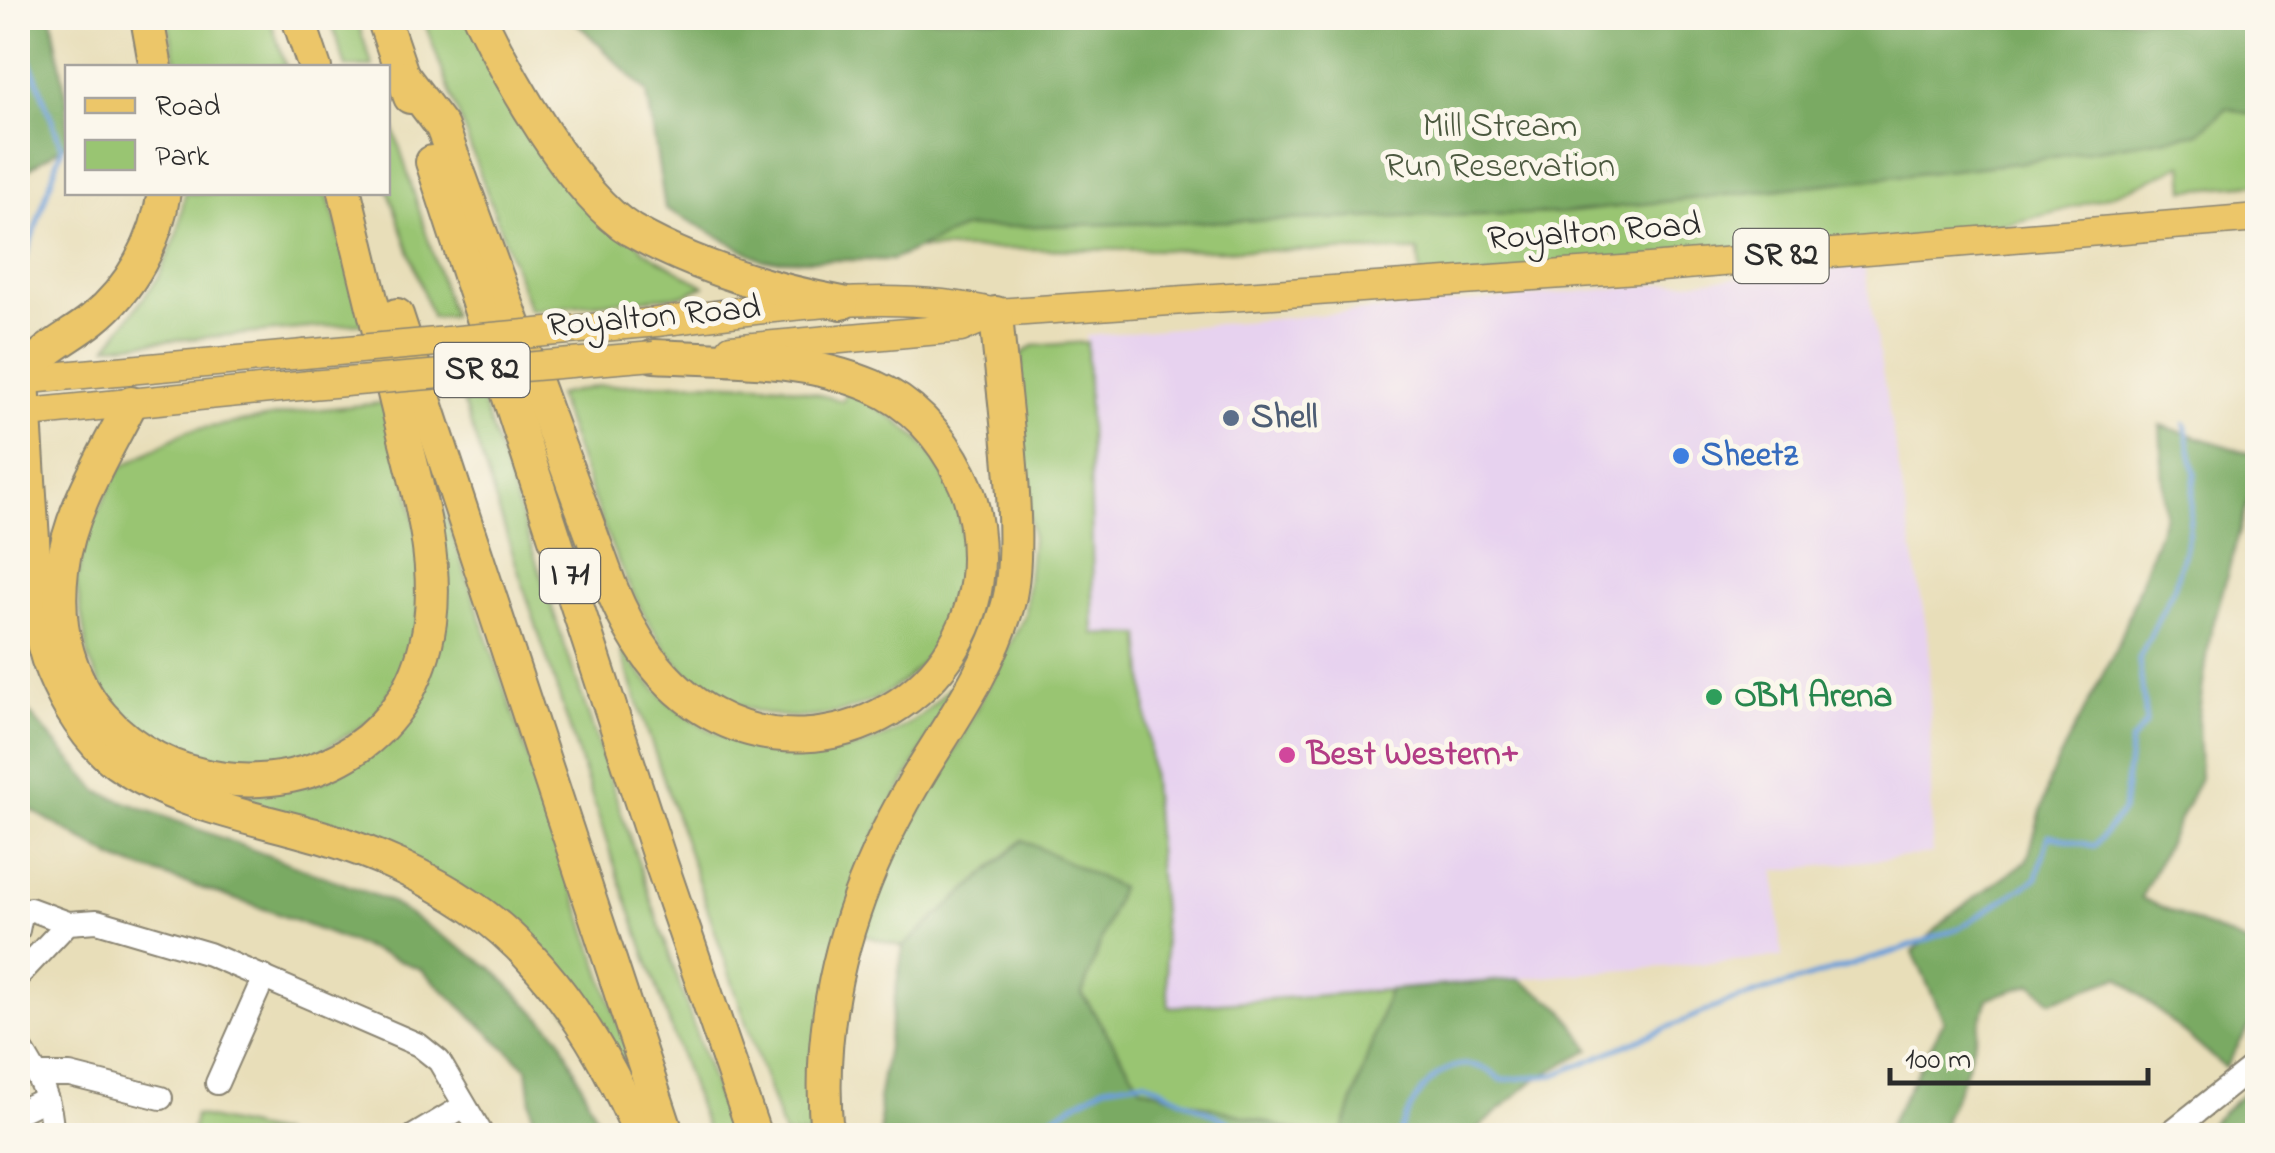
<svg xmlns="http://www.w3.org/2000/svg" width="2275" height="1153" viewBox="0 0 2275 1153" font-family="'Indie Flower',sans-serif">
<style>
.built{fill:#e7d2ef}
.green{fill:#99c572;stroke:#62784e;stroke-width:2.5}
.forest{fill:#7aaa64;stroke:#526a48;stroke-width:2.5}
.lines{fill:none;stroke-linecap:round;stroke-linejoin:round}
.stream{stroke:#6c9fd8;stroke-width:5}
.minor-casing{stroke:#8a8472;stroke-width:26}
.major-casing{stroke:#8a8472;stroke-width:31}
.highway-casing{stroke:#8a8472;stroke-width:36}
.minor{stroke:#fff;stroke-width:22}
.major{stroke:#ecc669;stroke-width:28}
.highway{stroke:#ecc669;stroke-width:32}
.major-bridge-casing{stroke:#8a8472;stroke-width:31;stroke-linecap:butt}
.major-bridge{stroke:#ecc669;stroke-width:28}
.service-dot{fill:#5c6f8a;stroke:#fbf7ec;stroke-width:4}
.shop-dot{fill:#3f7fe0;stroke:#fbf7ec;stroke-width:4}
.leisure-dot{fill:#2e9e5b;stroke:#fbf7ec;stroke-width:4}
.hotel-dot{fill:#d1479c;stroke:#fbf7ec;stroke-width:4}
.labels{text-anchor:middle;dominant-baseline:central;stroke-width:10;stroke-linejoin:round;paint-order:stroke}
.shield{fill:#fbf7ec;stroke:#696865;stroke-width:2.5}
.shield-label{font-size:32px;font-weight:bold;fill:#2b2b2b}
.park-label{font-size:35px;fill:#4c5940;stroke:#fbf7ec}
.street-label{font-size:35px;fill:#2b2b2b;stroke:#fbf7ec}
.service-label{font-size:35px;font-weight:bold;fill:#4e5e75;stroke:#fbf7ec;text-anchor:start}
.shop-label{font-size:35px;font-weight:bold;fill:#366cbe;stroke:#fbf7ec;text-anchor:start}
.leisure-label{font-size:35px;font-weight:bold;fill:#27864d;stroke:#fbf7ec;text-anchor:start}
.hotel-label{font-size:35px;font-weight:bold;fill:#b23c85;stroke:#fbf7ec;text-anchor:start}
</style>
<rect width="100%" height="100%" fill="#fbf7ec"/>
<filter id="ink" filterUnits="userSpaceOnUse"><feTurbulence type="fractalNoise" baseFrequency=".01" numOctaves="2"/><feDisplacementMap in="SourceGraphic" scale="20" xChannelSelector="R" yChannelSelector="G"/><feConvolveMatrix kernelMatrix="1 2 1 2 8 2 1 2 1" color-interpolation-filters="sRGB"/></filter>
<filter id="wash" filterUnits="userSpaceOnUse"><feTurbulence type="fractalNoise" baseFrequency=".0048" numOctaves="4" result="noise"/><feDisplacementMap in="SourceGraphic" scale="40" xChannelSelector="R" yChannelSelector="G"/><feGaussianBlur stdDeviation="2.25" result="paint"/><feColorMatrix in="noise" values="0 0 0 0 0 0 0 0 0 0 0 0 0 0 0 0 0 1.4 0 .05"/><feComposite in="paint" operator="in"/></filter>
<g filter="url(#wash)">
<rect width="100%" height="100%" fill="#e8deb9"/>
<path class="built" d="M 1864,266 L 1929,643 L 1932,854 L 1775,871 L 1782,957 L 1169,1008 L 1140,635 L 1094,635 L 1086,336 Z"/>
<g class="green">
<path d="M 167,18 L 270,18 L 286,67 L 177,67 Z"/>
<path d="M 330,18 L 356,18 L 373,67 L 346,67 Z"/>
<path d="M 423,18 L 471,18 L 643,250 L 704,286 L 684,295 L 530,310 Z"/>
<path d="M 2257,18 L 2257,184 L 2185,190 L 2183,164 C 2053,232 1898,241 1754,254 C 1643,263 1532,273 1421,283 L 1418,251 L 767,248 Z"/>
<path d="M 388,110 L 452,316 L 432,318 L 388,189 Z"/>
<path d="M 185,193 L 327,193 L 366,323 L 108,346 L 158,278 L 178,233 Z"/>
<path d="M 1087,342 L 1094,634 L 1141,635 L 1169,1007 L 1389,990 L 1342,1135 L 1310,1135 L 1141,1088 L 1082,994 L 1119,888 L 1023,840 L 903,947 L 859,934 L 877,876 L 939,781 L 1025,615 L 1032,536 L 1018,398 L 1022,354 L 1033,346 Z"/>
<path d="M 702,382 L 782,385 L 843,401 L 846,392 C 878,406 916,430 936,461 C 1005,571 936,710 807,717 C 765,719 721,703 689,675 C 627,618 585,474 557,395 L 598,386 Z"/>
<path d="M 480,395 L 699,1042 L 731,1135 L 708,1135 L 609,849 L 462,398 Z"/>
<path d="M 392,402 L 424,569 L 415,649 L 374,719 L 300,763 L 208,767 L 135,730 L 106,695 L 89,660 L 76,583 L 86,535 L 120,468 L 187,431 L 312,410 Z"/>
<path d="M 435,483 L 628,1052 L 641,1087 L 631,1090 L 479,902 L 191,789 L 257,794 L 324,781 L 366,755 L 411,705 L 430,486 Z"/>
<path d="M 625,652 C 687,745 806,786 907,725 C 931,711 950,686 969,666 L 877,832 L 818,1135 L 784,1135 L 621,653 Z"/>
<path d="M 195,1115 L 282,1134 L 282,1135 L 191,1135 Z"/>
</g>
<g class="forest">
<path d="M 18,18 L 52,18 L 67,102 L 68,143 L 18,176 Z"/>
<path d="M 572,18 L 2257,18 L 2257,116 L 2227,108 L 2199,133 L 2017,163 L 1563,213 L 964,228 L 892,260 L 763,260 L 665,208 L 647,92 Z"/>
<path d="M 2160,425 L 2257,456 L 2258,466 L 2210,636 L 2198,720 L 2200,778 L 2141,898 L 2257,948 L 2257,1014 L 2225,1068 L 2119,977 L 2051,1001 L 2033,984 L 1988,998 L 1962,1081 L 1945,1118 L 1944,1135 L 1884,1135 L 1944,1021 L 1913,952 L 1953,913 L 2027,861 L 2051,775 L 2119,643 L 2165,514 Z"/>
<path d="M 18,700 L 99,792 L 387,900 L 493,969 L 560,1037 L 604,1135 L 535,1135 L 527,1068 L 421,969 L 270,911 L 117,860 L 18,802 Z"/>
<path d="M 1023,840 L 1120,888 L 1082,994 L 1141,1087 L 1310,1135 L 881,1135 L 879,1095 L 903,947 Z"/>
<path d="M 1519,979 L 1563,1009 L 1590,1049 L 1533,1081 L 1470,1135 L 1342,1135 L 1389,990 Z"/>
<path d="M 2256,1082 L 2257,1135 L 2198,1135 Z"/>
</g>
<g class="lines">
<g class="stream">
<path d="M 18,42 L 27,52 L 62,148 L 23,265"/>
<path d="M 989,1136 L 1047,1120 L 1105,1086 L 1144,1080 L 1229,1122 L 1245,1136"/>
<path d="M 1398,1136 C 1416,1089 1452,1039 1502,1080 L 1555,1075 L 1728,1002 L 1894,952 L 1961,927 L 2037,878 L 2049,835 L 2094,846 L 2123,811 L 2131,742 L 2146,723 L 2139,659 L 2175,585 L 2188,536 L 2195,474 L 2185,424"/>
</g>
</g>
</g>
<g filter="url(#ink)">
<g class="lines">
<defs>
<g id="minor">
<path d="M 18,930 L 21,915 L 30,909 L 68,923"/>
<path d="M 18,976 L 68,923 L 97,921 L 209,954 L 419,1045 L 439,1061 L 483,1136"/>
<path d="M 18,1044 C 37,1073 53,1100 52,1136"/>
<path d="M 40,1075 L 70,1075 L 161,1098"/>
<path d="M 217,1083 L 264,977"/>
<path d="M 18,1112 L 45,1099"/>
<path d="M 414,1136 L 464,1106"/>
<path d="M 2166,1136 L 2258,1063"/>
</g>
<g id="major">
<path d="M 647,323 C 760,311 883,286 996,313 L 1637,269 L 2258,218"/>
<path d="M 731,349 L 961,328 L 996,313"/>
<path d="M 18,380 L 304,354"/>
<path d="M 18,414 L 310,385"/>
</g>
<g id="highway">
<path d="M 147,18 L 156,68"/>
<path d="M 298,18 L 315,68"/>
<path d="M 383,18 L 410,97"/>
<path d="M 480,18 C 509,78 574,195 631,230 C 695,267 770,289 842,303"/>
<path d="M 404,77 L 442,127 L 610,585 C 631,637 661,686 712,714 C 829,778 979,692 978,557 C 978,529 974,501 961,476 C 942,437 913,404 872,386 C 804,357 727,360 654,356"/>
<path d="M 432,162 L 662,866 L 755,1136"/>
<path d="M 164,192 C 157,240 131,289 93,319 C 70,338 36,351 23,379 C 26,432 29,485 33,538 C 35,582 35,630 52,671 C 65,703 89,743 117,763 C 177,805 254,817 322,837 C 373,852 428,877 472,907 C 549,959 605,1052 641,1136"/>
<path d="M 397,315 L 668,1136"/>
<path d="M 131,403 C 104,456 69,511 62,570 C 32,818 397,861 430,622 C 439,553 415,481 399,414 C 381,340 363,266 345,192"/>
<path d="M 827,1136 C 814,1003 854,880 923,768 C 955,716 989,668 1007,608 C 1027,544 1001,385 996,313"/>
</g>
</defs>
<use href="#minor" class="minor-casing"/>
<use href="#major" class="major-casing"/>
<use href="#highway" class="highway-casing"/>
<use href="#minor" class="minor"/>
<use href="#major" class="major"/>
<use href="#highway" class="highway"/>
<defs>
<g id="major-bridge">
<path d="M 304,354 L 647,323"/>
<path d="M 310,385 L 654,356"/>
</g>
</defs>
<use href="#major-bridge" class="major-bridge-casing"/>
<use href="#major-bridge" class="major-bridge"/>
</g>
</g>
<circle class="service-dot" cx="1231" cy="418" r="10"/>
<circle class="shop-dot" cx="1681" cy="456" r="10"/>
<circle class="leisure-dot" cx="1714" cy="697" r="10"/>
<circle class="hotel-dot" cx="1287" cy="755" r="10"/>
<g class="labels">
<g class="shield">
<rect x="1733.5" y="229" width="95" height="54" rx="8"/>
<rect x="434.5" y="343" width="95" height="54" rx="8"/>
<rect x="540" y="549" width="60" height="54" rx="8"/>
</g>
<g class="shield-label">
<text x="1781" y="256">SR 82</text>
<text x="482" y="370">SR 82</text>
<text x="570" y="576">I 71</text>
</g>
<g class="park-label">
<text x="1500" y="127">Mill Stream<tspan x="1500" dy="40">Run Reservation</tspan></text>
</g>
<g class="street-label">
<text transform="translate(1594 233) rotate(-4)">Royalton Road</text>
<text transform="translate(654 318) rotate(-5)">Royalton Road</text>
</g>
<g class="service-label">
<text x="1251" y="418">Shell</text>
</g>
<g class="shop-label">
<text x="1701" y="456">Sheetz</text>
</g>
<g class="leisure-label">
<text x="1734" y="697">OBM Arena</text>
</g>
<g class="hotel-label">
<text x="1307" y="755">Best Western+</text>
</g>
</g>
<rect width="2275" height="1153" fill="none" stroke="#fbf7ec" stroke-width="60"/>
<rect x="65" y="65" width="325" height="130" fill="#fbf7ec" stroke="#a8a59f" stroke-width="2.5"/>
<rect x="85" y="98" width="50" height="15" fill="#ecc669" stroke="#a8a59f" stroke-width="2.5"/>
<text x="155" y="115" font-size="30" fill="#2b2b2b">Road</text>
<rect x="85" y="140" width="50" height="30" fill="#99c572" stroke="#a8a59f" stroke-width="2.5"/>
<text x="155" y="165" font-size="30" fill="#2b2b2b">Park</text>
<path d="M1890 1068v15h258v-15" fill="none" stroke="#2b2b2b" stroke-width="5"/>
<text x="1905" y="1068" font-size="30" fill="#2b2b2b" stroke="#fbf7ec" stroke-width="8" paint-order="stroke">100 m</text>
</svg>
